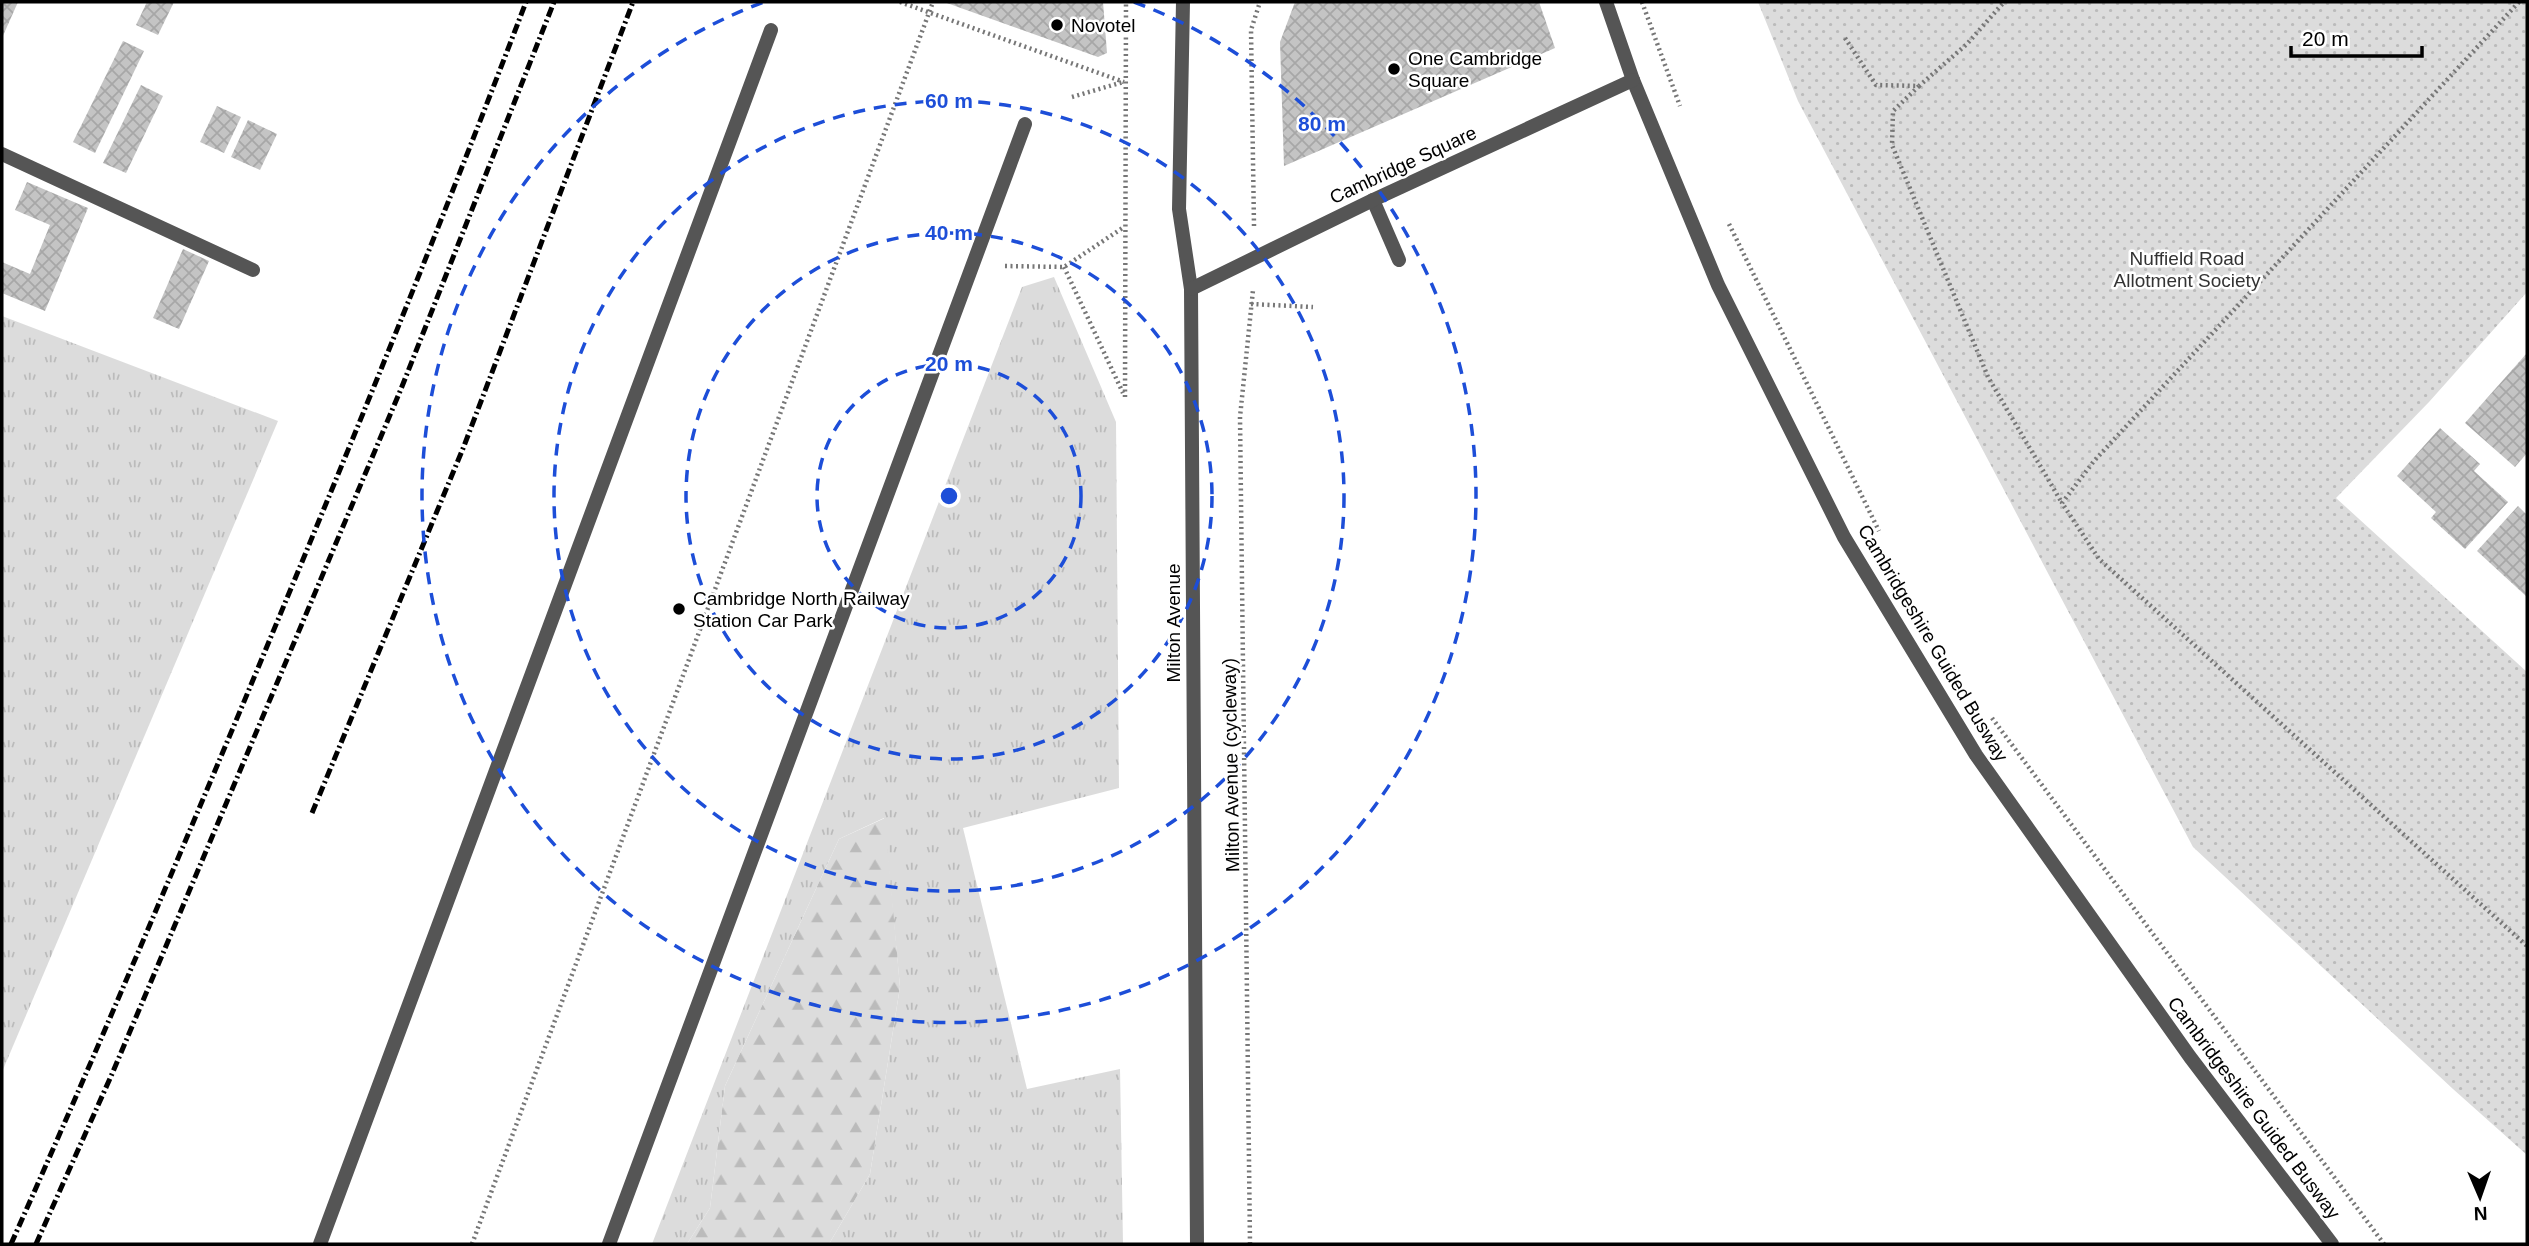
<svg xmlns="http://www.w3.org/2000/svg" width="2529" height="1246" viewBox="0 0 2529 1246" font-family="Helvetica,sans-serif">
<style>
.grass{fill:url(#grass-tufts)}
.forest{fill:url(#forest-firs)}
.park{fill:url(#park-dots)}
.building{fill:url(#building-cross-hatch)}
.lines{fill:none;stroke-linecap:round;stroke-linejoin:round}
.path{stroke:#777;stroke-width:4.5;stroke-dasharray:2 3.5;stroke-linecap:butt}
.lane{stroke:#555;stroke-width:14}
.street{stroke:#555;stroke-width:14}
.rail{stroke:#000;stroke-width:5;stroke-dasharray:10 3.5 2 3.5;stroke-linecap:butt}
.ring{fill:none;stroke:#1d4ed8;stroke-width:3.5;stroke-dasharray:12 9}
.poi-dot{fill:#000;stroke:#fff;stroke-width:2.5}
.labels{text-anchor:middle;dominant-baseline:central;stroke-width:5;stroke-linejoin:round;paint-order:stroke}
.poi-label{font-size:19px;fill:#000;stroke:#fff;text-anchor:start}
.street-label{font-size:19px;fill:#000;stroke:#fff}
.park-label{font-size:19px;fill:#333;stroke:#fff}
.centre{fill:#1d4ed8;stroke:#fff;stroke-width:3.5}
.ring-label{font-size:21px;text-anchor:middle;font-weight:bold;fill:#1d4ed8;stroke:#fff;stroke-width:5;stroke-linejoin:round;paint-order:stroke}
</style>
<defs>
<pattern id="grass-tufts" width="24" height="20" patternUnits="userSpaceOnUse" patternTransform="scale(1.75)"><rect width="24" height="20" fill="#dcdcdc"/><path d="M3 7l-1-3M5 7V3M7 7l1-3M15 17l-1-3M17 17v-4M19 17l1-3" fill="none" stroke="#bbb"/></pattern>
<pattern id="forest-firs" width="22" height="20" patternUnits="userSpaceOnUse" patternTransform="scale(1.75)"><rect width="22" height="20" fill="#dcdcdc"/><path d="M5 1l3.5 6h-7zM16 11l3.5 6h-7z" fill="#bbb"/></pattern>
<pattern id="park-dots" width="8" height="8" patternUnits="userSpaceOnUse" patternTransform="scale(1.75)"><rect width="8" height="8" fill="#dcdcdc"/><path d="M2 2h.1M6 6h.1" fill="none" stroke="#bbb" stroke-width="1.8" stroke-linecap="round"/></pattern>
<pattern id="building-cross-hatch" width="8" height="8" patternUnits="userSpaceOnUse" patternTransform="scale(1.75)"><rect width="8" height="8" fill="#c4c4c4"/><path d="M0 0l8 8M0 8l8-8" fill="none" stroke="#a7a7a7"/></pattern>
</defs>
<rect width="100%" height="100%" fill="#fff"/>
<g class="grass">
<path d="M 1054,277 L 1116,422 L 1119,788 L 963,828 L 1027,1089 L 1120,1069 L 1123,1244 L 829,1244 L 870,1174 L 900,987 L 884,818 L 839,839 L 725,1086 L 710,1208 L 687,1244 L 652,1244 L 1022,287 Z"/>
<path d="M 2,316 L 278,421 L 2,1072 Z"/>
</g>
<path class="forest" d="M 885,818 L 900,987 L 870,1174 L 829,1244 L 687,1244 L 710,1208 L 725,1086 L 839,839 Z"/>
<path class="park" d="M 1758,2 L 2527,2 L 2527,292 L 2429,402 L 2336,498 L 2527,672 L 2527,1155 L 2453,1089 L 2193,847 L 1798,101 Z"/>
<g class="building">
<path d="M 2,2 L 18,2 L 2,38 Z"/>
<path d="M 147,2 L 174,2 L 158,35 L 136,25 Z"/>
<path d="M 944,2 L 1103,2 L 1107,53 L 1098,57 Z"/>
<path d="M 1295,2 L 1539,2 L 1555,48 L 1284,166 L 1280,42 Z"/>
<path d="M 123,41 L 144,51 L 95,153 L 73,142 Z"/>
<path d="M 141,85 L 163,96 L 126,173 L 103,163 Z"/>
<path d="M 217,106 L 241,117 L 224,153 L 200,142 Z"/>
<path d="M 248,120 L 277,134 L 260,170 L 231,157 Z"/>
<path d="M 27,182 L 88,208 L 45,311 L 2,293 L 2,262 L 30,274 L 50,225 L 15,210 Z"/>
<path d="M 183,249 L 209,261 L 179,329 L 153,318 Z"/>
<path d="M 2527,353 L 2527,453 L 2515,467 L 2465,423 Z"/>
<path d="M 2440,428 L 2480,464 L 2474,471 L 2508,502 L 2465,549 L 2431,518 L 2436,512 L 2397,476 Z"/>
<path d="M 2518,506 L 2527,515 L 2527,597 L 2477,551 Z"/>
</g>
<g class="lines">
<g class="path">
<path d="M 900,2 L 1124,82"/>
<path d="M 1642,2 L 1680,106"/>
<path d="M 2519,2 L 2094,461 L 2062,503 L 2099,559 L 2527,946"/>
<path d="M 1845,38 L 1876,85 L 1919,86 L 1967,44 L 2004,2"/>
<path d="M 1919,86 L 1893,111 L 1892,145 L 1988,377 L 2062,503"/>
<path d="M 1072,97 L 1123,82"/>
<path d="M 1729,224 L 1879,531"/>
<path d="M 1254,226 L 1251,30 L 1260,2"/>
<path d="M 1005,266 L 1064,267 L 1124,227"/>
<path d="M 1064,267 L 1123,393"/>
<path d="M 1251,304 L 1313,307"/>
<path d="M 1125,397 L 1126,2"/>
<path d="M 1992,718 L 2384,1244"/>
<path d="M 472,1244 L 933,2"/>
<path d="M 1250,1244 L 1240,417 L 1253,290"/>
</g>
<g class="lane">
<path d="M 2,154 L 253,270"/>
<path d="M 1373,200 L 1399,260"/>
<path d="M 320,1244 L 771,30"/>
<path d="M 609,1244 L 1025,124"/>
</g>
<g class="street">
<path d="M 1183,2 L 1179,209 L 1191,289 L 1197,1244"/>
<path d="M 1606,2 L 1633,80 L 1718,285 L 1844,537 L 1976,755 L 2190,1057 L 2332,1244"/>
<path d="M 1191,289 L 1373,200 L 1633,80"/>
</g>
<g class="rail">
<path d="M 312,813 L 464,446 L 633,2"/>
<path d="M 11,1244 C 91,1065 167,885 243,704 C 340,471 436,238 526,2"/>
<path d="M 36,1244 L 112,1074 L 401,389 L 554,2"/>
</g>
</g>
<g class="ring">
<circle cx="949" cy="496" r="132"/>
<circle cx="949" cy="496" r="263"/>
<circle cx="949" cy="496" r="395"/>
<path d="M1134 2A527 527 0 1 1 764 2"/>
</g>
<g class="poi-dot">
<circle cx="1057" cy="25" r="7"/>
<circle cx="1394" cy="69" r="7"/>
<circle cx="679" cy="609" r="7"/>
</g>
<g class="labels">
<g class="poi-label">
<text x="1071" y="25">Novotel</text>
<text x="1408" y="58">One Cambridge<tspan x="1408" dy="22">Square</tspan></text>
<text x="693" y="598">Cambridge North Railway<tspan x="693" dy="22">Station Car Park</tspan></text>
</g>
<g class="street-label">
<text transform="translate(1403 165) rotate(-25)">Cambridge Square</text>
<text transform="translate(1173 623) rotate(-90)">Milton Avenue</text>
<text transform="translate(1933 643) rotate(59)">Cambridgeshire Guided Busway</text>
<text transform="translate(1231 765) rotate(-91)">Milton Avenue (cycleway)</text>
<text transform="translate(2254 1108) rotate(53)">Cambridgeshire Guided Busway</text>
</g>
<g class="park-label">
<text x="2187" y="258">Nuffield Road<tspan x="2187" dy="22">Allotment Society</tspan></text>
</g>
</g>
<circle cx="949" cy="496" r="10" class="centre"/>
<g class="ring-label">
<text x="949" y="108">60 m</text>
<text x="1322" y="131">80 m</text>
<text x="949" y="240">40 m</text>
<text x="949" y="371">20 m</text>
</g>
<rect width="2529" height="1246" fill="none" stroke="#000000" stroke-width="7"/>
<g transform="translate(2480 1197) rotate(178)" stroke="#ffffff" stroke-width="5" paint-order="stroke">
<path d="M0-5L12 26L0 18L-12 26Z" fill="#000000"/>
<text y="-10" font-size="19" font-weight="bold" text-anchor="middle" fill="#000000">N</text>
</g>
<path d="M2291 46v10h131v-10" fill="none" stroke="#000000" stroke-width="3.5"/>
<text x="2302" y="46" font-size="21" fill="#000000" stroke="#ffffff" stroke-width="5" paint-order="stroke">20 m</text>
</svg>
